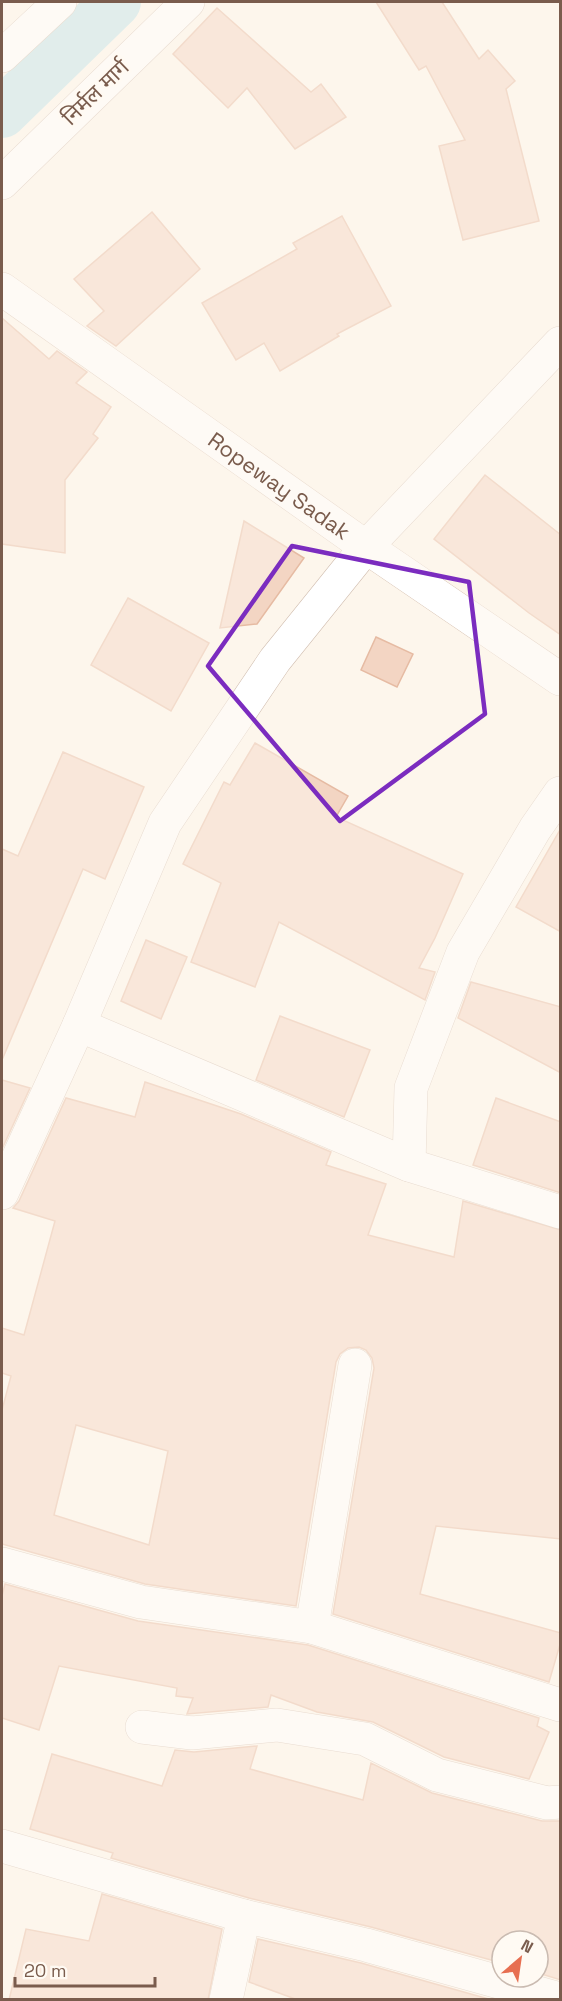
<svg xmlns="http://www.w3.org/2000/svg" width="562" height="2001" viewBox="0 0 562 2001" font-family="'Space Grotesk','Noto Sans Devanagari',sans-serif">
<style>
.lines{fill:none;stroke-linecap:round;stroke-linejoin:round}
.canal{stroke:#bfe3e8;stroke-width:50}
.building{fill:#f3d5c3;stroke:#e6bba3;stroke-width:1.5;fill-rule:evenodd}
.minor-casing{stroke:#d1beb0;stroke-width:34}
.secondary-casing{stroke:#d6c0b0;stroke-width:34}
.minor{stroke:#fff;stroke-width:33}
.secondary{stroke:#fff;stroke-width:33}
.marked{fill:none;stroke:#7b2cbf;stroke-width:4.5;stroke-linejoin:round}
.labels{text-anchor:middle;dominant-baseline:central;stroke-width:6;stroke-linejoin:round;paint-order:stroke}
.street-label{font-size:22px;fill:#7a5c4d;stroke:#fffaf3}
</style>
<rect width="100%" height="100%" fill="#fdf6ec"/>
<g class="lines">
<path class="canal" d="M 2,113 L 116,2"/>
</g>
<g class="building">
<path d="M 376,2 L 442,2 L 479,59 L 488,50 L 515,81 L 506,89 L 539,221 L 463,240 L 439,146 L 465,140 L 426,66 L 419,70 Z"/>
<path d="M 217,8 L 311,92 L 321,84 L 346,117 L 295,149 L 247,88 L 228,108 L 173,54 Z"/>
<path d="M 152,212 L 200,269 L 116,346 L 87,326 L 104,311 L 74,279 Z"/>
<path d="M 342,216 L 391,306 L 337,334 L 339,336 L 280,371 L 264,343 L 236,360 L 202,303 L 297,249 L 293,243 Z"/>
<path d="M 2,318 L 49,359 L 57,351 L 87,372 L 76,383 L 111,407 L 93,434 L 98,438 L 65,480 L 65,553 L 2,544 Z"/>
<path d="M 485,475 L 561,535 L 561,635 L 529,613 L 434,539 Z"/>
<path d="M 244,521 L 304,558 L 257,624 L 220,628 Z"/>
<path d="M 128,598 L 209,643 L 171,711 L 91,665 Z"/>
<path d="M 376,637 L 413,654 L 397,687 L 361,670 Z"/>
<path d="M 255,743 L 348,796 L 336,817 L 463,874 L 435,938 L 419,968 L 435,972 L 425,1000 L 279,922 L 255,987 L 191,962 L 221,883 L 183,864 L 224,782 L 230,785 Z"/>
<path d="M 63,752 L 144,787 L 105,879 L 83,869 L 2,1060 L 2,849 L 18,856 Z"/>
<path d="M 561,828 L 561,932 L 516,907 Z"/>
<path d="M 146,940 L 187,957 L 161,1019 L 121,1001 Z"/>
<path d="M 471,982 L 561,1007 L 561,1073 L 458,1018 Z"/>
<path d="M 280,1016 L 370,1050 L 344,1117 L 256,1080 Z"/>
<path d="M 2,1080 L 30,1088 L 2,1149 Z"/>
<path d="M 145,1082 L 241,1114 L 331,1152 L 326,1165 L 386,1184 L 368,1235 L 454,1257 L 463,1201 L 561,1230 L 561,1539 L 436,1526 L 420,1594 L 561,1633 L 561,1641 L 549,1682 L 333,1614 L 374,1368 L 372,1358 L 366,1350 L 359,1347 L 348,1348 L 340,1354 L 336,1362 L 296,1606 L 145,1584 L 2,1544 L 2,1410 L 11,1376 L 2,1373 L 2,1328 L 24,1335 L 55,1221 L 13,1208 L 19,1201 L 66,1098 L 135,1117 ZM 76,1425 L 168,1451 L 149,1545 L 54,1515 Z"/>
<path d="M 496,1098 L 561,1122 L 561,1193 L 473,1165 Z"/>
<path d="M 5,1584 L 138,1621 L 308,1645 L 539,1718 L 537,1726 L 549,1732 L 529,1779 L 444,1757 L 373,1722 L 317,1712 L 271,1695 L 268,1707 L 187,1714 L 193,1698 L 176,1696 L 177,1688 L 59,1666 L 39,1730 L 2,1718 L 2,1596 Z"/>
<path d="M 257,1746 L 250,1769 L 363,1800 L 371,1763 L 432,1793 L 542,1821 L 561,1821 L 561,1980 L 538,1973 L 538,1941 L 502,1941 L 502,1963 L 371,1927 L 249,1898 L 111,1858 L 113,1853 L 30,1829 L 52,1754 L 162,1786 L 175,1750 L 194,1752 Z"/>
<path d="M 102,1894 L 222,1929 L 208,2000 L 9,2000 L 26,1929 L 89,1941 Z"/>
<path d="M 258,1939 L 361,1963 L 492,2000 L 298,2000 L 249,1982 Z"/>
</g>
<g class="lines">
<defs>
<g id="minor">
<path d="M 2,56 L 60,2"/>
<path d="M 2,183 L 188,2"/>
<path d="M 79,1025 L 409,1165 L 560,1212"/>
<path d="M 409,1165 L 411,1088 L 463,952 L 535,829 L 560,793"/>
<path d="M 2,1193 L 79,1025 L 165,823 L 275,660 L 366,547 L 560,343"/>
<path d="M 2,1564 L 141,1602 L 312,1627 L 560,1705"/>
<path d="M 312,1627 L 355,1365"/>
<path d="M 142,1727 L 192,1733 L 277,1725 L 365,1739 L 437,1775 L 547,1803 L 560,1802"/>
<path d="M 2,1846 L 244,1916 L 226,2000"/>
<path d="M 244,1916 L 366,1945 L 560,1999"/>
</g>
<g id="secondary">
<path id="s1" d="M 2,289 L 366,547 L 560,679"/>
</g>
</defs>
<use href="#minor" class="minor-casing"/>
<use href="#secondary" class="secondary-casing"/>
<use href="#minor" class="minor"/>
<use href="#secondary" class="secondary"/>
</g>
<path d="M0 0H562V2001H0ZM 292,546 L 469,582 L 485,714 L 340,821 L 208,666 Z" fill="#fdf6ec" fill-opacity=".55" fill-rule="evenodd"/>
<path class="marked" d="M 292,546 L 469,582 L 485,714 L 340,821 L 208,666 Z"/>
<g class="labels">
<g class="street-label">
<text transform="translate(95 92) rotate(-44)">निर्मल मार्ग</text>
<text stroke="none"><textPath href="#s1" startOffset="340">Ropeway Sadak</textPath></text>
</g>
</g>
<rect width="562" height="2001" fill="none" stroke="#7a5c4d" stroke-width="6"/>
<g transform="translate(520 1959) rotate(29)"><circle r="28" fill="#fffaf3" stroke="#cabbb1" stroke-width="1.5"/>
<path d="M0-4.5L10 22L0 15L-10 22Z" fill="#e76f51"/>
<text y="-9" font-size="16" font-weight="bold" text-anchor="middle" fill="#7a5c4d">N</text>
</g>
<path d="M15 1977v9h140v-9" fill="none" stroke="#7a5c4d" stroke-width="3"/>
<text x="24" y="1977" font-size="18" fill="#7a5c4d" stroke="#fffaf3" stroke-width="4.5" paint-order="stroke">20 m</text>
</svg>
